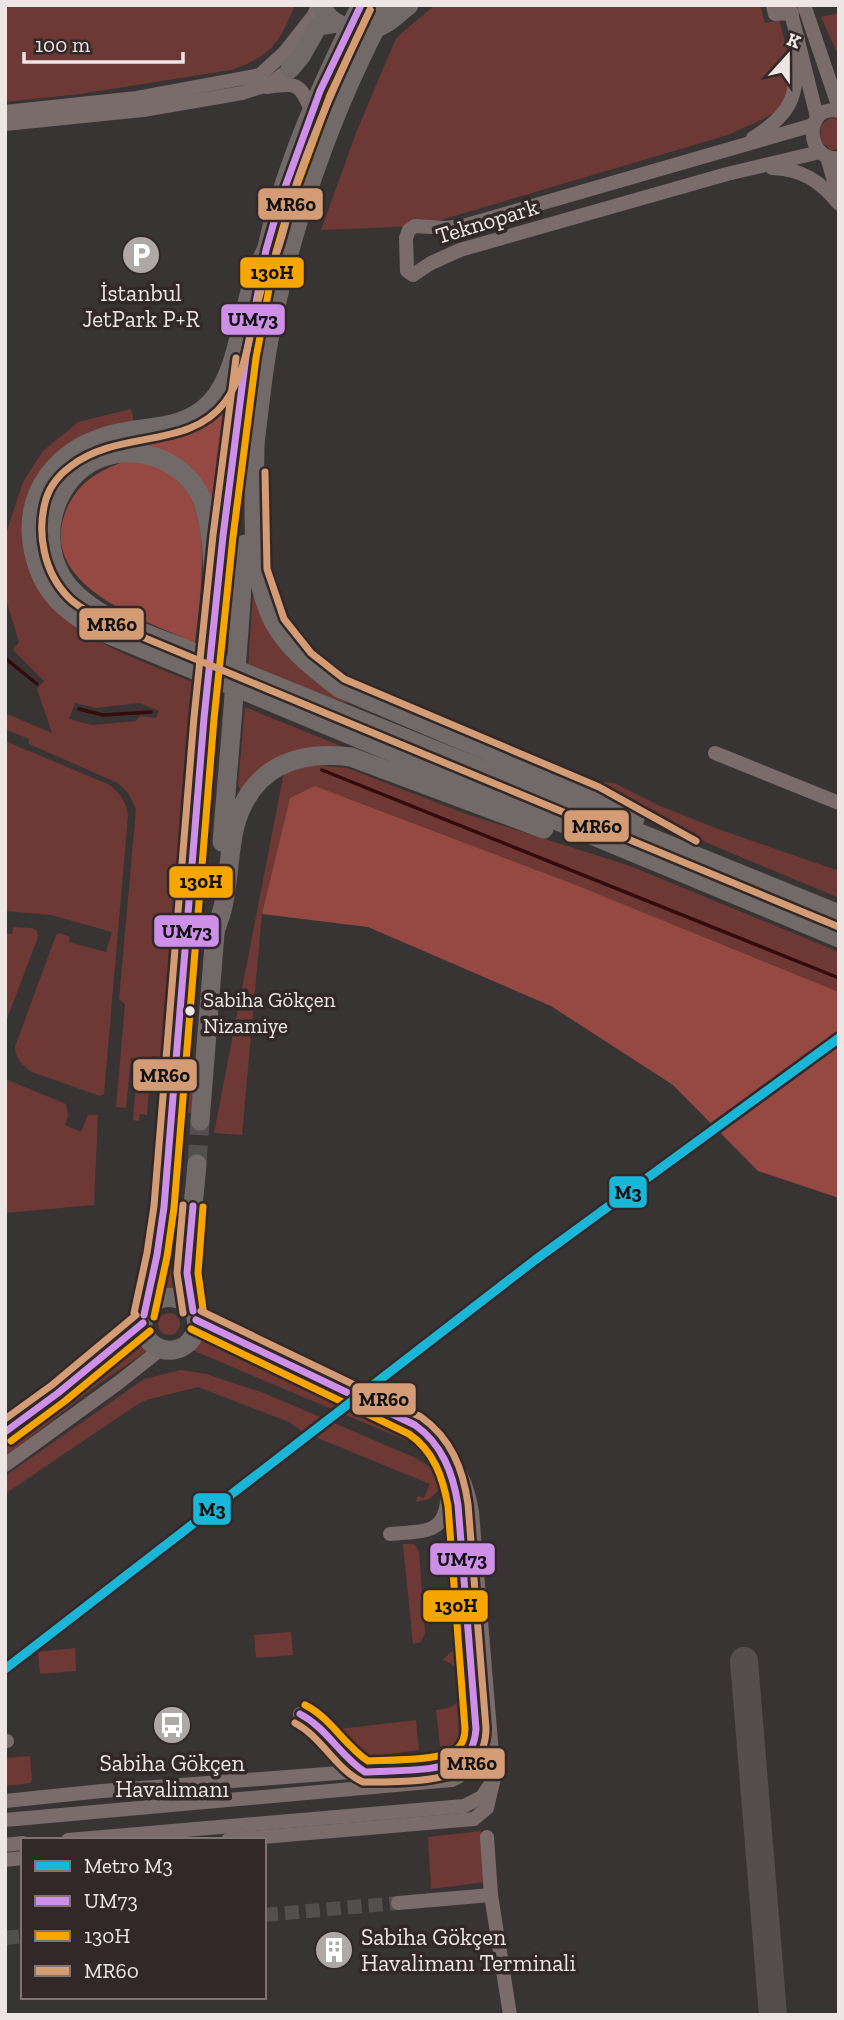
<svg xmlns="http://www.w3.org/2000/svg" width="844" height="2020" viewBox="0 0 844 2020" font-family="'Zilla Slab',serif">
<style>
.green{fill:#6e3834;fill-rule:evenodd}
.forest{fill:#964943}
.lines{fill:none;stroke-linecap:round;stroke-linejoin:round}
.stream{stroke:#340a0a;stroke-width:3.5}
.taxiway{stroke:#554e4e;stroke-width:28}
.minor-tunnel{stroke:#544f4f;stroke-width:14;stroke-dasharray:14 7;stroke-linecap:butt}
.highway-tunnel{stroke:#544f4f;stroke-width:19;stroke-dasharray:19 10;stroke-linecap:butt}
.minor{stroke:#796c6b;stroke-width:14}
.highway{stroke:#726a69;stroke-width:19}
.highway-bridge{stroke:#726a69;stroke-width:19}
.bus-1-casing{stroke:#322827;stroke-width:12}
.bus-2-casing{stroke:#322827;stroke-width:12}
.bus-3-casing{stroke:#322827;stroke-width:12}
.bus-1{stroke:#ce8fe9;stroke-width:7}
.bus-2{stroke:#f7a600;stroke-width:7}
.bus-3{stroke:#d39c74;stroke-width:7}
.metro-1-casing{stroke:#322827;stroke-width:14}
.metro-1{stroke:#1ab6d8;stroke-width:9}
.bus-dot{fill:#ede6e5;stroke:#322827;stroke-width:2.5}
.labels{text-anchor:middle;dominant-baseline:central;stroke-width:7;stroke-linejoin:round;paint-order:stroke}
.bus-label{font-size:21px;fill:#ede6e5;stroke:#322827;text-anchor:start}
.street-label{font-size:23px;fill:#ede6e5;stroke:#322827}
.poi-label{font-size:23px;fill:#ede6e5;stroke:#322827}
.line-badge{stroke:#322827;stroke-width:2.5}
.pale-badge-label{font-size:19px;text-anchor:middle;font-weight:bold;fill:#111}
</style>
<rect width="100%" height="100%" fill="#393434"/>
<g class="green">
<path d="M 5,5 L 295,5 C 279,43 272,56 231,70 L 80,94 L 5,102 Z"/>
<path d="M 435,5 L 760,5 L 765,23 L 779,20 C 787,46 800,94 773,113 C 759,123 742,128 728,135 L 420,226 L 321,230 L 356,133 L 396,38 Z"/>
<path d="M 839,13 L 839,57 L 821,17 Z"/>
<path d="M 830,118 L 839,119 L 839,149 L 831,150 L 820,141 L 821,125 Z"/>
<path d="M 131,409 L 134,423 L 81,438 L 23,536 C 25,625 125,653 192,682 L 189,716 L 192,736 L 189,787 L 165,1057 L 152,1056 L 147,1115 L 140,1114 L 139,1121 L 133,1120 L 138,1058 L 131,1058 L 126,1108 L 116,1107 L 125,1004 L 119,999 L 136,809 L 128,793 L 118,783 L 29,744 L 29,739 L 5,729 L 5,713 L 52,733 L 37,689 L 44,681 L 13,650 L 19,642 L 5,596 L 5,537 L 23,482 L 43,451 L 78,422 ZM 75,703 L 96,708 L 139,703 L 159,711 L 156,718 L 140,716 L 136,721 L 92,725 L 69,719 Z"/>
<path d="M 253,594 L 311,677 L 349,704 L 248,669 Z"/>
<path d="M 245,707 L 358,753 C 328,748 299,743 272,761 C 261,769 252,784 243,794 L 238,785 Z"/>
<path d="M 5,741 L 108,784 C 120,793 126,801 128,815 L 104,1094 L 100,1096 L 32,1072 C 22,1065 16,1059 15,1047 L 56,935 L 59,933 L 70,937 L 69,942 L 106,952 L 112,932 L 51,915 L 5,911 Z"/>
<path d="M 316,765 L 347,768 L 469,815 L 630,866 L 839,952 L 839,992 L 571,883 L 315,786 L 262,914 L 242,1135 L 214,1133 L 284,772 Z"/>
<path d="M 573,779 L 614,783 L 658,805 L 718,829 L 839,871 L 839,898 L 712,845 Z"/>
<path d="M 13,927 L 32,928 L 37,931 L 38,937 L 5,1024 L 5,933 L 12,934 Z"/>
<path d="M 193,1060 L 195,1063 L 194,1108 L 190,1113 L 184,1112 L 183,1103 L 190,1062 Z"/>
<path d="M 5,1079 L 66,1104 L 68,1116 L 65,1125 L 81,1132 L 88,1115 L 98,1115 L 94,1205 L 5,1213 Z"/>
<path d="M 180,1214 L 183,1217 L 179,1289 L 165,1289 L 175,1216 Z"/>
<circle cx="169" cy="1324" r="11"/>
<path d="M 202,1333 L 248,1363 L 397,1432 L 410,1442 L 192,1350 Z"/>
<path d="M 135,1338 L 147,1351 L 100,1383 L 5,1457 L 5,1448 L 100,1373 Z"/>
<path d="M 181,1370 L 206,1374 L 264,1393 L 418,1459 L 437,1472 L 438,1491 L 429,1499 L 416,1502 L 418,1496 L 424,1498 L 430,1484 L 303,1432 L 289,1422 L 198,1387 L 146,1400 L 135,1406 L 5,1494 L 5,1476 L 144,1379 Z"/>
<path d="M 403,1544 L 414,1544 L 419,1551 L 425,1633 L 421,1642 L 413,1644 Z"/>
<path d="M 291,1632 L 293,1655 L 256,1658 L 254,1635 Z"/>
<path d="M 461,1632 L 469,1728 L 462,1744 L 454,1747 L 440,1746 L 436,1710 C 442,1709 448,1709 452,1706 C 473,1694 462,1664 442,1660 L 454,1650 Z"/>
<path d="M 75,1648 L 76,1671 L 40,1674 L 38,1652 Z"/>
<path d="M 416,1720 L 419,1750 L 359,1758 L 331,1730 Z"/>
<path d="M 30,1756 L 32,1780 L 30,1783 L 5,1786 L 5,1758 Z"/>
<path d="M 481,1831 L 485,1882 L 431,1889 L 428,1837 Z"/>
</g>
<g class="forest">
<path d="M 225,405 L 214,514 L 196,482 L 127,446 C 168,441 199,441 225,405 Z"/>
<path d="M 123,462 C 224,457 202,579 195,643 C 146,620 38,587 65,513 C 76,485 95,472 123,462 Z"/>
<path d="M 315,786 L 571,883 L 839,992 L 839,1198 L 758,1171 L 673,1085 L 551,1006 L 368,927 L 262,914 L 290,798 Z"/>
</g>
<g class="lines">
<g class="stream">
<path d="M 5,658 L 37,684"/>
<path d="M 79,709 L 103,715 L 151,712"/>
<path d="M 322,770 L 839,978"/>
</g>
<path class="taxiway" d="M 744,1661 L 773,2015"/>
<g class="minor-tunnel">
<path d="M 264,1915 L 398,1903"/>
<path d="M 5,1938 L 23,1936"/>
</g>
<g class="highway-tunnel">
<path d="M 168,1161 L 171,1118"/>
<path d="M 197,1164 L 200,1121"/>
</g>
<g class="minor">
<path d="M 773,5 L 775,14 L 792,13"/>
<path d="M 789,5 L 817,117"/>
<path d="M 804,5 L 839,108"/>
<path d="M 267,87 C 297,82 300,83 312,112"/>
<path d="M 839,111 C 803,103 805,162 839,158"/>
<path d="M 5,112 L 137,98 L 260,75 L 284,53 L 314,15 L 318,5"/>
<path d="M 5,124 L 143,110 L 242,93 L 270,84 L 290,69"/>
<path d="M 813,125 L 463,226 L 445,228 L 415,226 L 409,230 L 406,238 L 407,271 L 413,275 L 431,263 L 460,250 L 727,174 L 820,152"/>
<path d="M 753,138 C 801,108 795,89 798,38"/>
<path d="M 827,157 L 839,198"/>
<path d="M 772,168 C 802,169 820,181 839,204"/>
<path d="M 715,753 L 839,803"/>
<path d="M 196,1320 C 253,1351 313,1374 371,1403 C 394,1415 421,1426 440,1445 C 458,1463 468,1487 472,1512 L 494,1778 L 487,1808 L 474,1819 L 228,1840"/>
<path d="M 5,1438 L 143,1323"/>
<path d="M 5,1465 L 118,1383 L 161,1349"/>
<path d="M 390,1534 C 433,1531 449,1533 448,1482"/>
<path d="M 300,1714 C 328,1725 339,1758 365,1772"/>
<path d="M 5,1741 L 7,1741"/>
<path d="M 5,1801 L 102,1791 L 443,1765 L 462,1758 L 473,1745"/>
<path d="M 5,1820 L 452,1780 C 473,1772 477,1749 476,1729 L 458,1505 L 450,1469"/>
<path d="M 487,1837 L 491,1895 L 510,2015"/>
<path d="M 68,1840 L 464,1806 L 482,1797 L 490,1785"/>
<path d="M 5,1845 L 23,1843"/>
<path d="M 5,1860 L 23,1858"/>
<path d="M 398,1903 L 491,1895"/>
</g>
<g class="highway">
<path d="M 322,5 C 328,26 355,32 375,28 C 388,25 399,13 409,5"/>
<path d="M 290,69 L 301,56 L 318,26 L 337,23"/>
<path d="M 266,250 C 261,261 255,273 252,284 C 241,320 236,377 210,403 C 181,433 142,424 106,436 C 57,451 25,491 32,543 C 39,591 64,612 105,633 L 839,938"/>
<path d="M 264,262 C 281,173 320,87 361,5"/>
<path d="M 255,441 C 255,498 247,571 274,623 C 289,650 316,670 339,688 L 595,797 L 635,819"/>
<path d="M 254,451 C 259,414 262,377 269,340 C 290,228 333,106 388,5"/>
<path d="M 220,564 L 250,333"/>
<path d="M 214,624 C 212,586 216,526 199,493 C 177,453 121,440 84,467 C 46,495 39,555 71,589 C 100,621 149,634 188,650 L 839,914"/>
<path d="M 239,630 L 245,544"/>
<path d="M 222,842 L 232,721"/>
<path d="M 215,932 C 218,922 223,911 224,901 C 229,876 229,851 235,826 C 251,768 295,750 351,757 L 544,829"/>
<path d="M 171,1118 L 204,718"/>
<path d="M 200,1121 L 216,921"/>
<path d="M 193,1311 C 184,1259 193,1215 197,1164"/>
<path d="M 144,1315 C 161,1280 208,1303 194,1335 C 190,1343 182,1349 173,1350 C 160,1352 147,1343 144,1331 C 139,1314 153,1276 157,1257 C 163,1225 165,1193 168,1161"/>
</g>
<g class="highway-bridge">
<path d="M 204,718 L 214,624"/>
<path d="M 232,721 L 239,630"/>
</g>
<defs>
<g id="bus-1">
<path d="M 193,1206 L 187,1273 L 193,1311"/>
<path d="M 144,1315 L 157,1255 L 164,1207 L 204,718 L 223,536 L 246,356 L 266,250 L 280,201 L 320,91 L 361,5"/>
<path d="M 196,1320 L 415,1425 C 442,1444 453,1473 458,1505 L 476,1729 C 475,1740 472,1752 463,1758 C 441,1773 391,1770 365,1772 C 340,1756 327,1728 300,1714"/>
<path d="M 5,1432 L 58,1393 L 143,1323"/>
</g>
<g id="bus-2">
<path d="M 203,1309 L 198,1273 L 203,1207"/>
<path d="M 154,1317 L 167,1257 L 174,1208 L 214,719 L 233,537 L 256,358 L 276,252 L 290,204 L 330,95 L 370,10"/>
<path d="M 191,1329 L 409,1434 C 434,1451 443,1478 448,1506 L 465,1729 C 465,1737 463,1744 457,1749 C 442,1761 388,1760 368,1761 C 344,1745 331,1718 305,1705"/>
<path d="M 11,1441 L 65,1401 L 150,1331"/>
</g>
<g id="bus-3">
<path d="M 370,10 C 344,64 319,119 299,176 C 290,201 286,227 277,252 C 273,262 267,271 264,281 C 250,320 250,368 225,402 C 189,450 119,429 71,466 C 60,474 50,486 46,499 C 36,533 44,573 69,598 C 80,609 96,616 109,623 L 839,927"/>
<path d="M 265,472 L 267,569 L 284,619 L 311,653 L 344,679 L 599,787 L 696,841"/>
<path d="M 183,1205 L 177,1273 L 183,1313"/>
<path d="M 201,1311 L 421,1417 C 451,1438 463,1469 468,1504 L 486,1728 C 486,1743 481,1759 468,1767 C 444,1783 391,1782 363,1782 C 335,1769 323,1738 295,1723"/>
<path d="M 134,1313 L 147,1253 L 154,1206 L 194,717 L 213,535 L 236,358"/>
<path d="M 5,1419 L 52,1385 L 136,1315"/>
</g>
</defs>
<use href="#bus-1" class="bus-1-casing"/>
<use href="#bus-2" class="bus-2-casing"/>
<use href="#bus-3" class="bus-3-casing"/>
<use href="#bus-1" class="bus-1"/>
<use href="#bus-2" class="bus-2"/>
<use href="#bus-3" class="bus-3"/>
<defs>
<path id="metro-1" d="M 5,1669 L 535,1260 L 839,1038"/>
</defs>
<use href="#metro-1" class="metro-1-casing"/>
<use href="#metro-1" class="metro-1"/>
</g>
<defs>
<symbol id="parking-disc" viewBox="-11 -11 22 22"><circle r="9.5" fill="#aea8a7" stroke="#322827"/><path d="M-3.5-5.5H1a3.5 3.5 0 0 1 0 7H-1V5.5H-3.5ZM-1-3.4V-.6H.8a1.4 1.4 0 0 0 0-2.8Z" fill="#fff"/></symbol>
<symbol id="bus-disc" viewBox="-11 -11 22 22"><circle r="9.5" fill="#aea8a7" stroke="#322827"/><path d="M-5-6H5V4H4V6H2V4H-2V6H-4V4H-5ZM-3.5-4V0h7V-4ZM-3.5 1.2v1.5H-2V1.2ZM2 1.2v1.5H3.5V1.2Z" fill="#fff"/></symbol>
<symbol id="building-disc" viewBox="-11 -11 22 22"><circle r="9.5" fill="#aea8a7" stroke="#322827"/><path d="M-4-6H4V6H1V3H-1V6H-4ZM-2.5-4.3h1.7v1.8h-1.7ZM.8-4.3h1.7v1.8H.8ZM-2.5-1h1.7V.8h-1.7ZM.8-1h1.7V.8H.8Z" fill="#fff"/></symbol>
</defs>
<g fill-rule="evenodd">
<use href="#parking-disc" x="119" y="233" width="44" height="44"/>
<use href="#bus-disc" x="150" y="1703" width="44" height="44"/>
<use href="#building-disc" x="312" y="1928" width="44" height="44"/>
</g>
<circle class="bus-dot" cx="190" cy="1011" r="6"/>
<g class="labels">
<g class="bus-label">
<text x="203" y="999">Sabiha Gökçen<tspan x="203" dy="26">Nizamiye</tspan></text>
</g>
<g class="street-label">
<text transform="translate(487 221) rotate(-17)">Teknopark</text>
</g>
<g class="poi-label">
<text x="141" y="293">İstanbul<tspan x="141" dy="26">JetPark P+R</tspan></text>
<text x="172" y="1763">Sabiha Gökçen<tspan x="172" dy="26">Havalimanı</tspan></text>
<text x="361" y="1937" text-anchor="start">Sabiha Gökçen<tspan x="361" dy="26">Havalimanı Terminali</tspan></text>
</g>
</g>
<g class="line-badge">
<rect x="257" y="187" width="67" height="34" rx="7" fill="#d39c74"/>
<rect x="239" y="256" width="66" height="33" rx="7" fill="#f7a600"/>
<rect x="220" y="303" width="66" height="33" rx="7" fill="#ce8fe9"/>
<rect x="78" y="607" width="67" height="34" rx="7" fill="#d39c74"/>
<rect x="563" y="809" width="67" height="34" rx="7" fill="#d39c74"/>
<rect x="168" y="865" width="66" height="34" rx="7" fill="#f7a600"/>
<rect x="153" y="914" width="67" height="34" rx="7" fill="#ce8fe9"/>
<rect x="132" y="1058" width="66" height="34" rx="7" fill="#d39c74"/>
<rect x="608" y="1175" width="40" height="34" rx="7" fill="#1ab6d8"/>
<rect x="351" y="1382" width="66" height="34" rx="7" fill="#d39c74"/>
<rect x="192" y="1492" width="40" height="34" rx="7" fill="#1ab6d8"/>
<rect x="429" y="1542" width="67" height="34" rx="7" fill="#ce8fe9"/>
<rect x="422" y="1589" width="67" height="34" rx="7" fill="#f7a600"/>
<rect x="439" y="1747" width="67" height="33" rx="7" fill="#d39c74"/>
</g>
<g class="pale-badge-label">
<text x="291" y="211">MR60</text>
<text x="272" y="279">130H</text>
<text x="253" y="326">UM73</text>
<text x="112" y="631">MR60</text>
<text x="597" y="833">MR60</text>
<text x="201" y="888">130H</text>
<text x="187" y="938">UM73</text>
<text x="165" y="1082">MR60</text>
<text x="628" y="1199">M3</text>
<text x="384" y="1406">MR60</text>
<text x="212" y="1516">M3</text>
<text x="462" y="1566">UM73</text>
<text x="456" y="1612">130H</text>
<text x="472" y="1770">MR60</text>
</g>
<rect width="844" height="2020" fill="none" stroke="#ede6e5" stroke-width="14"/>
<rect x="21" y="1838" width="245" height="161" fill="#322827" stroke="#7d7473" stroke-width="2"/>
<rect x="35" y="1861" width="35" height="10" fill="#1ab6d8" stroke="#7d7473" stroke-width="2"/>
<text x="84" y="1873" font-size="21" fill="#ede6e5">Metro M3</text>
<rect x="35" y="1896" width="35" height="10" fill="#ce8fe9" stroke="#7d7473" stroke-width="2"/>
<text x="84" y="1908" font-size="21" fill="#ede6e5">UM73</text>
<rect x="35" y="1931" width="35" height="10" fill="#f7a600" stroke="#7d7473" stroke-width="2"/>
<text x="84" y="1943" font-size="21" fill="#ede6e5">130H</text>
<rect x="35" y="1966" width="35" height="10" fill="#d39c74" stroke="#7d7473" stroke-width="2"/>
<text x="84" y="1978" font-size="21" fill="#ede6e5">MR60</text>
<g transform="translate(788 56) rotate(21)" stroke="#322827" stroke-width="5" paint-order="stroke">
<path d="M0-5L12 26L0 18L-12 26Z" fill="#ede6e5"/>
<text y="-10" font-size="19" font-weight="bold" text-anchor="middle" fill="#ede6e5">K</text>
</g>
<path d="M24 52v10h159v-10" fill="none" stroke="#ede6e5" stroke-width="3.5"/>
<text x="35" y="52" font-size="21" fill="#ede6e5" stroke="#322827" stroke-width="5" paint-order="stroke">100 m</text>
</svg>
